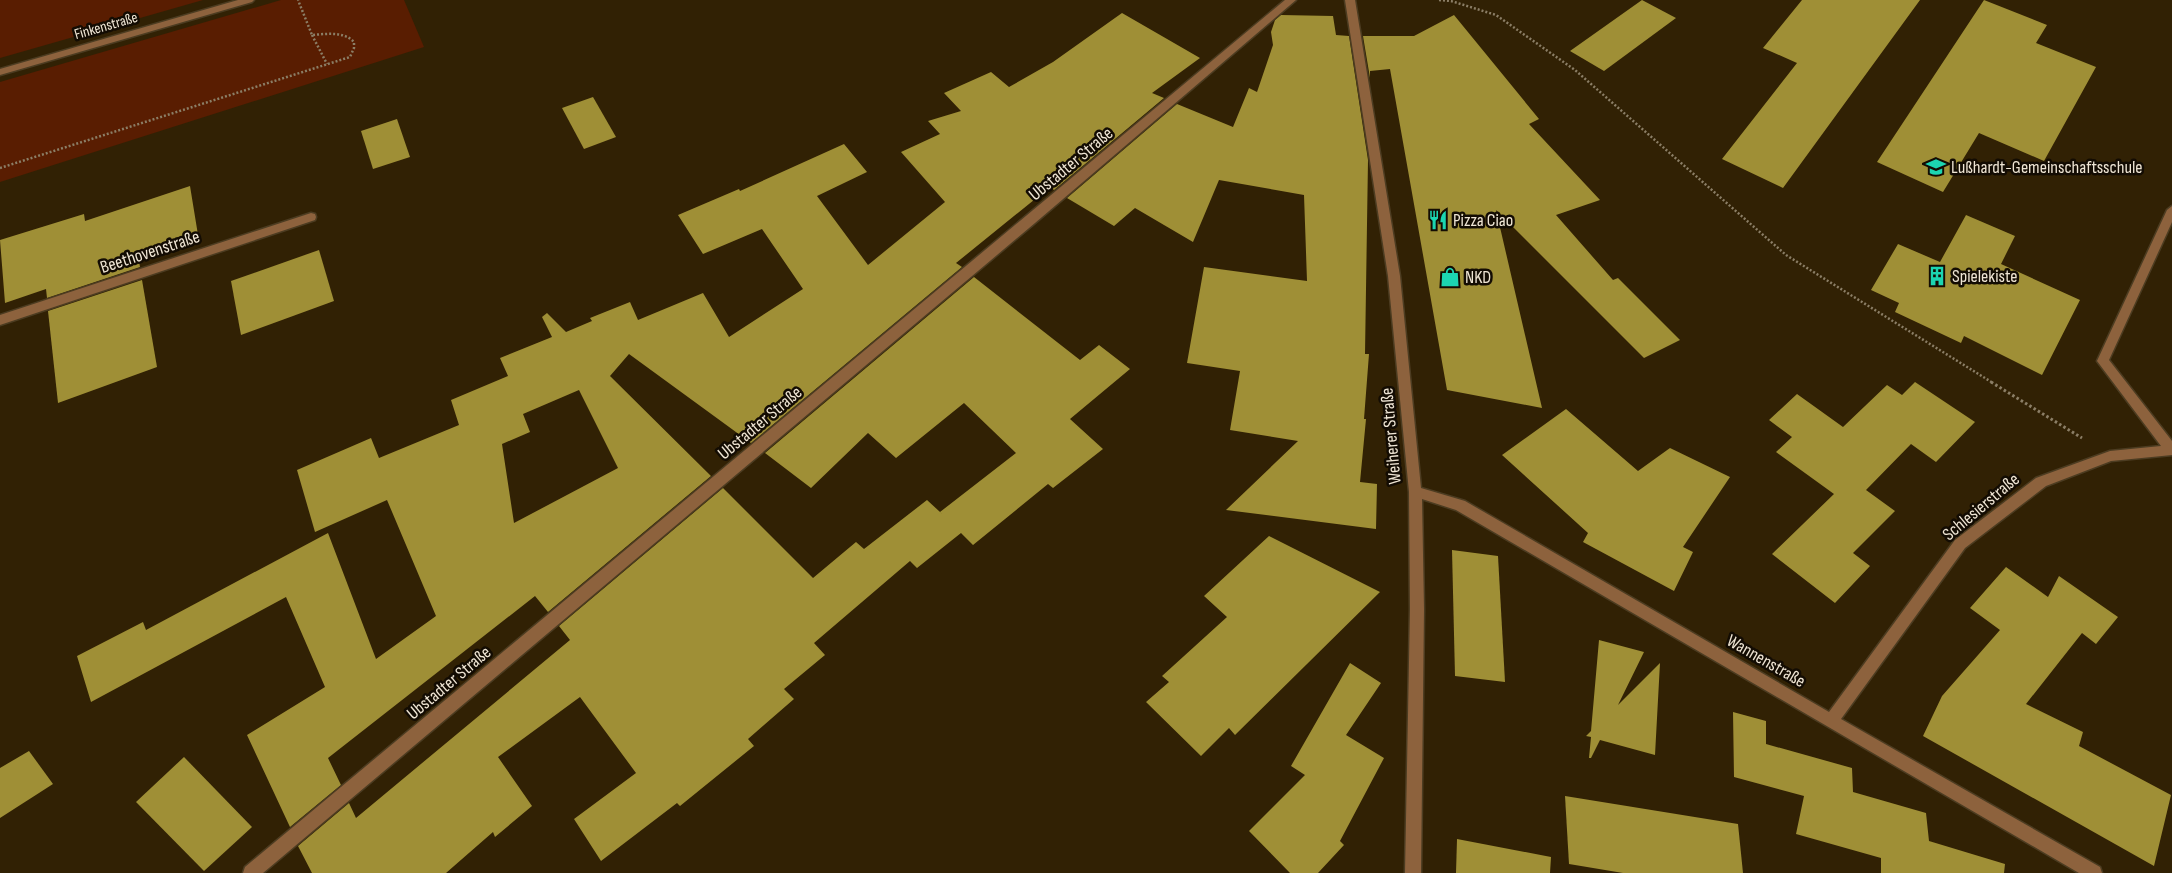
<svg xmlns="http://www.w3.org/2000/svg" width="2172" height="873" viewBox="0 0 2172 873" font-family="'Sofia Sans Condensed',sans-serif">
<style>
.green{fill:#591d01}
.building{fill:#9f8f36;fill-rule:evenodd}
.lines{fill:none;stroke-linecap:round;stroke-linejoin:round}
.minor-casing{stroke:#4c3c21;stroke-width:3}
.path-far1{stroke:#8b7e66;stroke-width:2.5;stroke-dasharray:2 2;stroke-linecap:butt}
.path{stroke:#8b7e66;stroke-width:3;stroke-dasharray:2.5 2.5;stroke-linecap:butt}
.minor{fill:#8d623d;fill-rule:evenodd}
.labels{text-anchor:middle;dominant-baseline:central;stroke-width:5;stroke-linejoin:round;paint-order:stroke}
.far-street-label{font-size:15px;fill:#efe5d4;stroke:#130c03}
.street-label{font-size:18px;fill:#efe5d4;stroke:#130c03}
.poi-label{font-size:18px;fill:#efe5d4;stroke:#130c03;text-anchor:start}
</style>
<rect width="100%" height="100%" fill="#312104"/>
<g class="green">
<path d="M 0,0 L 203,0 L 0,58 Z"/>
<path d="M 281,0 L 404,0 L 424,47 L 0,182 L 0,82 Z"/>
</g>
<g class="building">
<path d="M 1642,0 L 1676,18 L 1604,71 L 1570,51 Z"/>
<path d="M 1802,0 L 1920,0 L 1783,188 L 1722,159 L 1797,63 L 1763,48 Z"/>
<path d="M 1984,0 L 2047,25 L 2036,43 L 2096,67 L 2044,161 L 1979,133 L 1943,192 L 1877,162 Z"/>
<path d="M 1122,13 L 1200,58 L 1152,93 L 1164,98 L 1054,190 L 1050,187 L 956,263 L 962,267 L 751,443 L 629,354 L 610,376 L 711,476 L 548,612 L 535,596 L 328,758 L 341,785 L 290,827 L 247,735 L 325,687 L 286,597 L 91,702 L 77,656 L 143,622 L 146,630 L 328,533 L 376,659 L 436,616 L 387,500 L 315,532 L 297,470 L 371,438 L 379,458 L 459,425 L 451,400 L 508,376 L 500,358 L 552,337 L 542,317 L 547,313 L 566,332 L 592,321 L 590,318 L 630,302 L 638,320 L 703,293 L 729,337 L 803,289 L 762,229 L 703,254 L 678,215 L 739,189 L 740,191 L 844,144 L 867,172 L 817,196 L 868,265 L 945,202 L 901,152 L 940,134 L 928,121 L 961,111 L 944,93 L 991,72 L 1009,87 L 1053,62 ZM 579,390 L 618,468 L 514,523 L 502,444 L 530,432 L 523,414 Z"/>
<path d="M 1281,15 L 1333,16 L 1336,35 L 1349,36 L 1368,160 L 1365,354 L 1369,354 L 1364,419 L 1366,419 L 1360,482 L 1377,484 L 1376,529 L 1226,510 L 1298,441 L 1230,430 L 1240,371 L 1187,363 L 1204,267 L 1307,281 L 1304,195 L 1219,180 L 1193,242 L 1135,208 L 1114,226 L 1067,198 L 1177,104 L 1233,127 L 1249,88 L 1257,92 L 1273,45 L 1271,32 L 1275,20 Z"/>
<path d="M 1454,15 L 1539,119 L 1529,124 L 1600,200 L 1556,215 L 1613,280 L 1618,278 L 1680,340 L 1644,358 L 1496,210 L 1542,408 L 1447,390 L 1390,69 L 1370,71 L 1370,78 L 1363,36 L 1414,36 Z"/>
<path d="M 593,97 L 616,137 L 584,149 L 562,108 Z"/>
<path d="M 397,119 L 410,157 L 373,169 L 361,131 Z"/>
<path d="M 190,186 L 198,235 L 138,255 L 140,267 L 47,298 L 46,289 L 5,303 L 0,240 L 84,214 L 85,221 Z"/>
<path d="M 1966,215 L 2015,236 L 2001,264 L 2080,300 L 2042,375 L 1964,336 L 1961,343 L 1895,312 L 1899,303 L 1871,290 L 1898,244 L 1940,262 Z"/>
<path d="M 319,250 L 334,301 L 241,335 L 231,281 Z"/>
<path d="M 974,277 L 1080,360 L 1099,345 L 1130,369 L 1070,419 L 1103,449 L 1053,488 L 1048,484 L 973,545 L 961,533 L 917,568 L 910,561 L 814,643 L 825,655 L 784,689 L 794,699 L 748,739 L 754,746 L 680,806 L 677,803 L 601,861 L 574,819 L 636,773 L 580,697 L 498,757 L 532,806 L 495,837 L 493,832 L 446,873 L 312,873 L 298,846 L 349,803 L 356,818 L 570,640 L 559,626 L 723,488 L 813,578 L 856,542 L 864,549 L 927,500 L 952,523 L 940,512 L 1016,453 L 964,403 L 896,458 L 868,433 L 811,488 L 765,453 Z"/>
<path d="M 142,280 L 157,367 L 58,403 L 48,311 Z"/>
<path d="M 1915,382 L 1975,422 L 1936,462 L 1911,444 L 1866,490 L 1895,511 L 1853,553 L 1870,566 L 1835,603 L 1772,554 L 1834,494 L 1776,452 L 1792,437 L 1769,420 L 1797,394 L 1843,427 L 1887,385 L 1902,395 Z"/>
<path d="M 1566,409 L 1638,471 L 1670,448 L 1730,477 L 1683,547 L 1693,552 L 1674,591 L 1583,542 L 1588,533 L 1502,455 Z"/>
<path d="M 1269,536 L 1380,592 L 1235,735 L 1229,728 L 1201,756 L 1146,702 L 1169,682 L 1162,676 L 1227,617 L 1204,596 Z"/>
<path d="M 1452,550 L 1498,556 L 1505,682 L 1455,676 Z"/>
<path d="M 2006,567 L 2048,597 L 2059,576 L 2118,617 L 2096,644 L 2082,633 L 2026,704 L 2083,732 L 2079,746 L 2171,795 L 2154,866 L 1923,736 L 1942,696 L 2000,630 L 1970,608 Z"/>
<path d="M 1599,640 L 1644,652 L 1618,705 L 1660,663 L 1655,755 L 1600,740 L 1591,758 L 1589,758 L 1591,737 L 1586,736 L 1591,731 Z"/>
<path d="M 1350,663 L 1381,683 L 1346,735 L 1384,758 L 1340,841 L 1344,845 L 1318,873 L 1290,873 L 1249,831 L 1305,775 L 1291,766 Z"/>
<path d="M 1733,712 L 1766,721 L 1766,744 L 1852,768 L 1853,792 L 1926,813 L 1929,841 L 2005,864 L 2004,873 L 1881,873 L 1881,858 L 1796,834 L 1804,796 L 1734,777 Z"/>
<path d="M 29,751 L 53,784 L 0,818 L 0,768 Z"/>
<path d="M 184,757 L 252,827 L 204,871 L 136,802 Z"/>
<path d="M 1565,796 L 1738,824 L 1743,873 L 1623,873 L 1569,864 Z"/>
<path d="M 1457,839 L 1551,857 L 1550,873 L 1456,873 Z"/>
</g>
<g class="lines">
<defs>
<g id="minor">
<path d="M 238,0 L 254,0 L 252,2 L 0,75 L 0,69 Z"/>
<path d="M 1285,0 L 1296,0 L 1035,223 L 263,873 L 243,873 L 245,867 Z"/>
<path d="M 1345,0 L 1355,0 L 1400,276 L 1421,488 L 1465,501 L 1829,712 L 1955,540 L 2036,478 L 2110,451 L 2161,446 L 2097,361 L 2167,210 L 2172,206 L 2172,222 L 2109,360 L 2172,441 L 2172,455 L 2111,461 L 2046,486 L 1965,548 L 1841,719 L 2100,867 L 2102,873 L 2079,873 L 1456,510 L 1422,499 L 1424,609 L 1421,873 L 1405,873 L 1410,609 L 1409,492 L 1388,276 Z"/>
<path d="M 311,213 L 315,214 L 316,217 L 315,220 L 0,325 L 0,315 Z"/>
</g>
</defs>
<use href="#minor" class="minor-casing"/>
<g class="path-far1">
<path d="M 1439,0 L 1451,1 L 1496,15 L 1575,70 L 1786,255 L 1993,383"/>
<path d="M 312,35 L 327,64"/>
<path d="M 0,168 L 350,57 L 354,48 L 354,42 C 344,31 326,34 312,35 L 298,0"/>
</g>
<path class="path" d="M 1991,382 L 2082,438"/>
<use href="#minor" class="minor"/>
</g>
<defs>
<symbol id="school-bare" viewBox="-9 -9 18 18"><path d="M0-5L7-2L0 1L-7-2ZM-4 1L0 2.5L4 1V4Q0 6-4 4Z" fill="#1cd5b1" stroke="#130c03" stroke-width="2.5" paint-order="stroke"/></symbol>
<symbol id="restaurant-bare" viewBox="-9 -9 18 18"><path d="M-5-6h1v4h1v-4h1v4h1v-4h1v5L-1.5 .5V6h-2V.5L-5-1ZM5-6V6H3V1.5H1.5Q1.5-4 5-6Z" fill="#1cd5b1" stroke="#130c03" stroke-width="2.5" paint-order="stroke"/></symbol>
<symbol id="building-bare" viewBox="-9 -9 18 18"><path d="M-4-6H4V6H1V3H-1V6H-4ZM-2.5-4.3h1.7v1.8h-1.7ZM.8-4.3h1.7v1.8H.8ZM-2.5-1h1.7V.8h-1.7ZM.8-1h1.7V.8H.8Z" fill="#1cd5b1" stroke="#130c03" stroke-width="2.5" paint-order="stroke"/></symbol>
<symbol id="shop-bare" viewBox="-9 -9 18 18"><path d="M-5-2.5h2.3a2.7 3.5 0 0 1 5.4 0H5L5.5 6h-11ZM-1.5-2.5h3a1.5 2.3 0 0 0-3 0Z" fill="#1cd5b1" stroke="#130c03" stroke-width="2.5" paint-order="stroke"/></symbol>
</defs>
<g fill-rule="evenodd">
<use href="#school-bare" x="1922" y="153" width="28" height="28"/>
<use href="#restaurant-bare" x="1424" y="206" width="28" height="28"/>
<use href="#building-bare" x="1923" y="262" width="28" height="28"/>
<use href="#shop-bare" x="1436" y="263" width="28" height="28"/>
</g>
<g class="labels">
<g class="far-street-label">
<text transform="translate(106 26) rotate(-16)">Finkenstraße</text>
</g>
<g class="street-label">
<text transform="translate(1071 164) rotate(-40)">Ubstadter Straße</text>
<text transform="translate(150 252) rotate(-18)">Beethovenstraße</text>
<text transform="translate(760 423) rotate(-40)">Ubstadter Straße</text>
<text transform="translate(1391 436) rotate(-95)">Weiherer Straße</text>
<text transform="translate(1981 507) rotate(-40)">Schlesierstraße</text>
<text transform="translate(1766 661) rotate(30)">Wannenstraße</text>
<text transform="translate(449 683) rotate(-40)">Ubstadter Straße</text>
</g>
<g class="poi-label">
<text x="1951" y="167">Lußhardt-Gemeinschaftsschule</text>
<text x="1453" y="220">Pizza Ciao</text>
<text x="1952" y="276">Spielekiste</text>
<text x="1465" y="277">NKD</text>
</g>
</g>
</svg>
